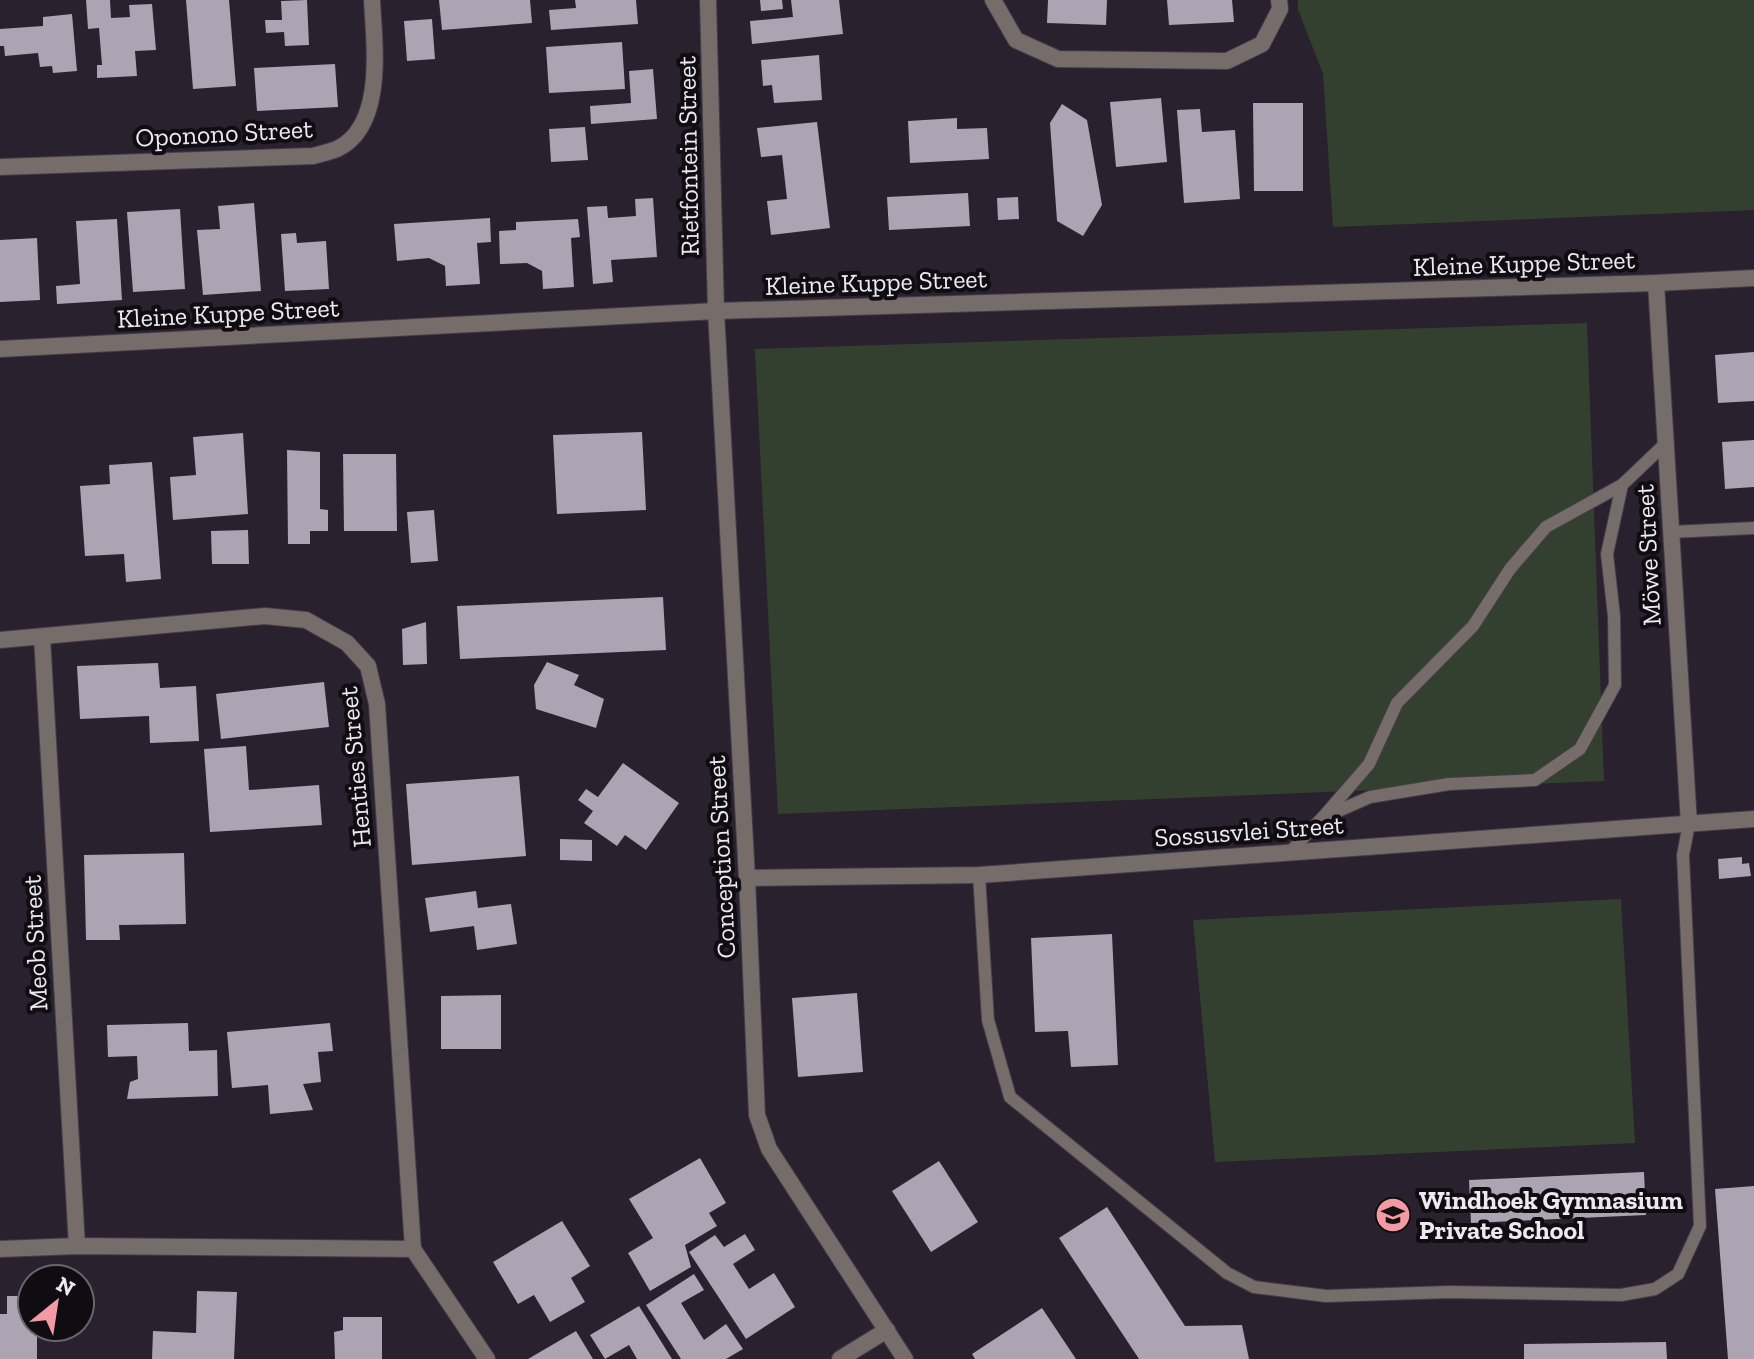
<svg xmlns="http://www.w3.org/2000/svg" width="1754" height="1359" viewBox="0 0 1754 1359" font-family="'Zilla Slab',serif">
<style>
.green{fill:#34402f}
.building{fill:#aca3b3}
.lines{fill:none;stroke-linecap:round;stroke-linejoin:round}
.service-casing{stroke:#443d49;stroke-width:14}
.minor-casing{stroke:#443d49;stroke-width:18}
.tertiary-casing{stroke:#443d49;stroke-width:18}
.service{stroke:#766d6b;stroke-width:12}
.minor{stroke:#766d6b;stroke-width:16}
.tertiary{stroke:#766d6b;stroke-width:16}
.labels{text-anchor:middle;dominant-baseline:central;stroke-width:8;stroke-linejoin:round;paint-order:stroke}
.street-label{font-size:26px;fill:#ede8f1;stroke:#100d12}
.poi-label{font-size:26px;font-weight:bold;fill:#ede8f1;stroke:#100d12;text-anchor:start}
</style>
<rect width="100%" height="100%" fill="#29212e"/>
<g class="green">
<path d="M 1298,0 L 1754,0 L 1754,210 L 1333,227 L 1323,74 L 1298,9 Z"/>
<path d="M 1587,323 L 1604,781 L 778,814 L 755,349 Z"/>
<path d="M 1621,899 L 1635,1143 L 1215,1162 L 1193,920 Z"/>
</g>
<g class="building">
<path d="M 86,0 L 110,0 L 111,18 L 130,17 L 129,5 L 152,4 L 156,50 L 135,51 L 137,76 L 97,78 L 97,65 L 102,65 L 99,28 L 88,29 Z"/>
<path d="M 186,0 L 229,0 L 236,86 L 193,89 Z"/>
<path d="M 307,0 L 309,45 L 285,46 L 284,32 L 266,33 L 265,20 L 282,20 L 281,1 Z"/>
<path d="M 439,0 L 530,0 L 532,23 L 442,30 Z"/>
<path d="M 575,0 L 636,0 L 638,24 L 551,30 L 549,10 L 576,8 Z"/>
<path d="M 760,0 L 782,0 L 783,9 L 761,11 Z"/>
<path d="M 791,0 L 839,0 L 843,34 L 752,44 L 750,21 L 793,17 Z"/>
<path d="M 1048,0 L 1107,0 L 1106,25 L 1047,23 Z"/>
<path d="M 1167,0 L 1232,0 L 1234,22 L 1169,25 Z"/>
<path d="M 72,14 L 77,71 L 53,73 L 52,66 L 40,67 L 38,53 L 5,56 L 4,46 L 0,46 L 0,29 L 43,26 L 43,17 Z"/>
<path d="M 432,19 L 435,59 L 407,61 L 404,21 Z"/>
<path d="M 622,42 L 625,89 L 549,93 L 546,47 Z"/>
<path d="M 819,55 L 822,100 L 774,103 L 772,85 L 763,86 L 761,60 Z"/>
<path d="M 335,64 L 338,107 L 257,111 L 254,68 Z"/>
<path d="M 653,69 L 657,119 L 591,124 L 590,106 L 631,103 L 629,71 Z"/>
<path d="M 1161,98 L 1167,162 L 1116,167 L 1110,102 Z"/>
<path d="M 1253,103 L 1303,103 L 1303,191 L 1254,191 Z"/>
<path d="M 1062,104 L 1087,120 L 1102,205 L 1083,236 L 1057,221 L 1050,123 Z"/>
<path d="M 1200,109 L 1202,132 L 1235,130 L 1240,199 L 1184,203 L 1177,110 Z"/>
<path d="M 957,118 L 957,129 L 987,128 L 989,159 L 910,163 L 908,121 Z"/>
<path d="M 817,122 L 830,228 L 771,235 L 767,201 L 787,199 L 782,155 L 761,157 L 757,128 Z"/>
<path d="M 585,127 L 588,160 L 551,162 L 549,129 Z"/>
<path d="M 968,193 L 970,226 L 889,230 L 887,197 Z"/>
<path d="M 1018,197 L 1019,219 L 998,220 L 997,198 Z"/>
<path d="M 653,198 L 657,257 L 611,260 L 613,282 L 593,284 L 587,207 L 607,206 L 608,218 L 636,216 L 635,199 Z"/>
<path d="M 254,203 L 261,291 L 203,295 L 197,230 L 220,229 L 218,206 Z"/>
<path d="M 180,209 L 185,289 L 133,292 L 127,212 Z"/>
<path d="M 490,218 L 491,242 L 477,243 L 480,284 L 446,286 L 445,266 L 429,258 L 397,261 L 394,224 Z"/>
<path d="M 117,219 L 122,300 L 57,304 L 56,286 L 80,284 L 76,221 Z"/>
<path d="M 578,219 L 580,237 L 571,238 L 574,287 L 543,289 L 542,271 L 527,263 L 500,264 L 499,231 L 516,230 L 516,222 Z"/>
<path d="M 296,233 L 297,243 L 326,241 L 329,289 L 285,291 L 281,234 Z"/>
<path d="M 37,238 L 40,300 L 0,302 L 0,240 Z"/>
<path d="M 1754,352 L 1754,401 L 1718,403 L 1715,355 Z"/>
<path d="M 642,432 L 646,510 L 557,514 L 553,435 Z"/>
<path d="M 243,433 L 248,514 L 173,520 L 170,477 L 196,475 L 193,437 Z"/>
<path d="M 1754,440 L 1754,487 L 1725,489 L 1722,442 Z"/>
<path d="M 287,450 L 320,452 L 320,509 L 328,510 L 328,531 L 310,531 L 310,544 L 288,544 Z"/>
<path d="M 343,454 L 396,454 L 397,531 L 344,531 Z"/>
<path d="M 152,462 L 161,579 L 126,582 L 124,554 L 85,556 L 80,486 L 110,484 L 109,465 Z"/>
<path d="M 434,510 L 438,561 L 411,563 L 407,512 Z"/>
<path d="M 248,530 L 249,564 L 212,564 L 211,531 Z"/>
<path d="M 663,597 L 666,650 L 460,659 L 457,606 Z"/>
<path d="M 426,622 L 427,664 L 403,665 L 402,629 Z"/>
<path d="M 547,662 L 579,675 L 574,685 L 604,699 L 596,728 L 536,709 L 534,685 Z"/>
<path d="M 158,663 L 160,688 L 196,686 L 199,741 L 150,743 L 149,716 L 80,719 L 77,666 Z"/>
<path d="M 324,682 L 329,727 L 221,739 L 216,694 Z"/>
<path d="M 246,746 L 249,790 L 319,785 L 322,825 L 210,832 L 204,749 Z"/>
<path d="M 623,763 L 679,803 L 646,850 L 625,835 L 617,846 L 584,823 L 593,811 L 578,800 L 586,789 L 598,797 Z"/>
<path d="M 519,776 L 526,856 L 412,865 L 406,784 Z"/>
<path d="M 560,839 L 592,840 L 592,861 L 560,860 Z"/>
<path d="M 184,853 L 186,924 L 119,925 L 120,940 L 86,940 L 84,855 Z"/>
<path d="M 1742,857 L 1742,864 L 1749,863 L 1751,876 L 1719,879 L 1718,859 Z"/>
<path d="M 476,891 L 478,908 L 511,904 L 517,944 L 477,950 L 474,926 L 430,932 L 425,898 Z"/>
<path d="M 1112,934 L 1118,1065 L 1071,1067 L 1068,1031 L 1035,1032 L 1031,938 Z"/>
<path d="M 857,993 L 863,1072 L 798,1077 L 792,998 Z"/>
<path d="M 501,995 L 501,1049 L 441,1049 L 441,996 Z"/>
<path d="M 188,1023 L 189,1051 L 217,1050 L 218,1096 L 127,1099 L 130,1082 L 138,1079 L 137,1056 L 108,1057 L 107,1025 Z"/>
<path d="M 330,1023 L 333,1051 L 318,1052 L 321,1082 L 303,1084 L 313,1110 L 270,1114 L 268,1085 L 232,1088 L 227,1032 Z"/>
<path d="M 700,1158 L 726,1203 L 709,1213 L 717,1226 L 685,1245 L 691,1267 L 650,1291 L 628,1253 L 653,1238 L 629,1199 Z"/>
<path d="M 939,1161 L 978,1222 L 931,1252 L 892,1191 Z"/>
<path d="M 1644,1172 L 1646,1215 L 1471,1223 L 1469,1180 Z"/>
<path d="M 1754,1186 L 1754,1359 L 1728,1359 L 1715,1189 Z"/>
<path d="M 1107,1207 L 1185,1326 L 1242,1325 L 1249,1359 L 1139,1359 L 1059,1238 Z"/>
<path d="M 562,1221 L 590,1266 L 571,1278 L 585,1302 L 550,1322 L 534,1295 L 518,1304 L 493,1262 Z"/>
<path d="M 745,1234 L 755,1250 L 733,1264 L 749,1289 L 774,1273 L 795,1307 L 746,1339 L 689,1252 L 715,1235 L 724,1247 Z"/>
<path d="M 694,1274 L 704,1290 L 681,1303 L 704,1340 L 726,1324 L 743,1349 L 726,1359 L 681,1359 L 646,1305 Z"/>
<path d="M 197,1291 L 237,1292 L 234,1359 L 152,1359 L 153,1331 L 196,1333 Z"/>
<path d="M 7,1296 L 32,1296 L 32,1327 L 37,1327 L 37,1359 L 0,1359 L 0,1314 L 7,1314 Z"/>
<path d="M 639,1306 L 672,1359 L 637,1359 L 629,1345 L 605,1359 L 590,1335 Z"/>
<path d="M 1042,1308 L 1076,1359 L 975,1359 L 972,1354 Z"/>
<path d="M 343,1317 L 382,1317 L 382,1359 L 335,1359 L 334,1332 L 343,1330 Z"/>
<path d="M 576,1331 L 593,1359 L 528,1359 Z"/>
<path d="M 1666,1342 L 1667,1359 L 1524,1359 L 1524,1344 Z"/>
</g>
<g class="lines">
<defs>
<g id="service">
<path d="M 1671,532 L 1754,528"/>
<path d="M 1324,816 L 1369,764 L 1397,703 L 1473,626 L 1510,569 L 1546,527 L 1622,485"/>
<path d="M 1290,852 L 1322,818 L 1370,797 L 1449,784 L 1535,780 L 1580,749 L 1615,685 L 1614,616 L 1607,554 L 1622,485 L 1666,443"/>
<path d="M 979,875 L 988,1020 L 1010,1097 L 1227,1273 L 1254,1287 L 1326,1296 L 1450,1292 L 1621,1295 L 1655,1289 L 1678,1274 L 1700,1226 L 1683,855 L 1689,824"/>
</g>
<g id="minor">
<path d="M 708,0 L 716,311 L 747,878 L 757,1115 L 769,1149 L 905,1359"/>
<path d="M 993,0 L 1016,40 L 1058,59 L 1227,61 L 1262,44 L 1280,9 L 1279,0"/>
<path d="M 0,167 L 313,156 C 320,154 329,152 337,149 C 386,126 374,43 372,0"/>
<path d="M 1656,283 L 1689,824"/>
<path d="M 42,637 L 77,1246"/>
<path d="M 0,640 L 265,616 L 306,620 L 347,643 L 368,666 L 377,704 L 413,1249 L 487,1359"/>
<path d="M 747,878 L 979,875 L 1754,819"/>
<path d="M 0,1249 L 77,1246 L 413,1249"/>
<path d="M 840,1359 L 887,1330"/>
</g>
<path id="tertiary" d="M 0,349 L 716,311 L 1656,283 L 1754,278"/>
</defs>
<use href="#service" class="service-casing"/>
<use href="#minor" class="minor-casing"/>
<use href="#tertiary" class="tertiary-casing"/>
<use href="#service" class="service"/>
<use href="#minor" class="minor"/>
<use href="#tertiary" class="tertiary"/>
</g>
<defs>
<symbol id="school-disc" viewBox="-11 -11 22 22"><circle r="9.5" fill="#f49aa4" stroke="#100d12"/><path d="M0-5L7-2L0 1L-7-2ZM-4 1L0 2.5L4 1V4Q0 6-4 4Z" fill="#111"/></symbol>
</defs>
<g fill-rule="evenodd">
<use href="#school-disc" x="1373" y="1195" width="40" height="40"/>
</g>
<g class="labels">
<g class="street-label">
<text transform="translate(224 133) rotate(-3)">Oponono Street</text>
<text transform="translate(688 156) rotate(-91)">Rietfontein Street</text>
<text transform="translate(1524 263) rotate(-2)">Kleine Kuppe Street</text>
<text transform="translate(876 282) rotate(-2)">Kleine Kuppe Street</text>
<text transform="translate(228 313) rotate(-3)">Kleine Kuppe Street</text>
<text transform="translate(1648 555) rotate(-93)">Möwe Street</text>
<text transform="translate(355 767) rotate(-95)">Henties Street</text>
<text transform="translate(1249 831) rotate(-4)">Sossusvlei Street</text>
<text transform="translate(721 857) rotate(-93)">Conception Street</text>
<text transform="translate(35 943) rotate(-93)">Meob Street</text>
</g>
<g class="poi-label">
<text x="1419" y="1200">Windhoek Gymnasium<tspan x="1419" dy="30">Private School</tspan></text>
</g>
</g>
<g transform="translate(56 1303) rotate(30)"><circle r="38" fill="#100d12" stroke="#68656b" stroke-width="2"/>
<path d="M0-6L14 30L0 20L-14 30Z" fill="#f49aa4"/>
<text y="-12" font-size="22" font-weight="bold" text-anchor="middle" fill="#ede8f1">N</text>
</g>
</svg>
